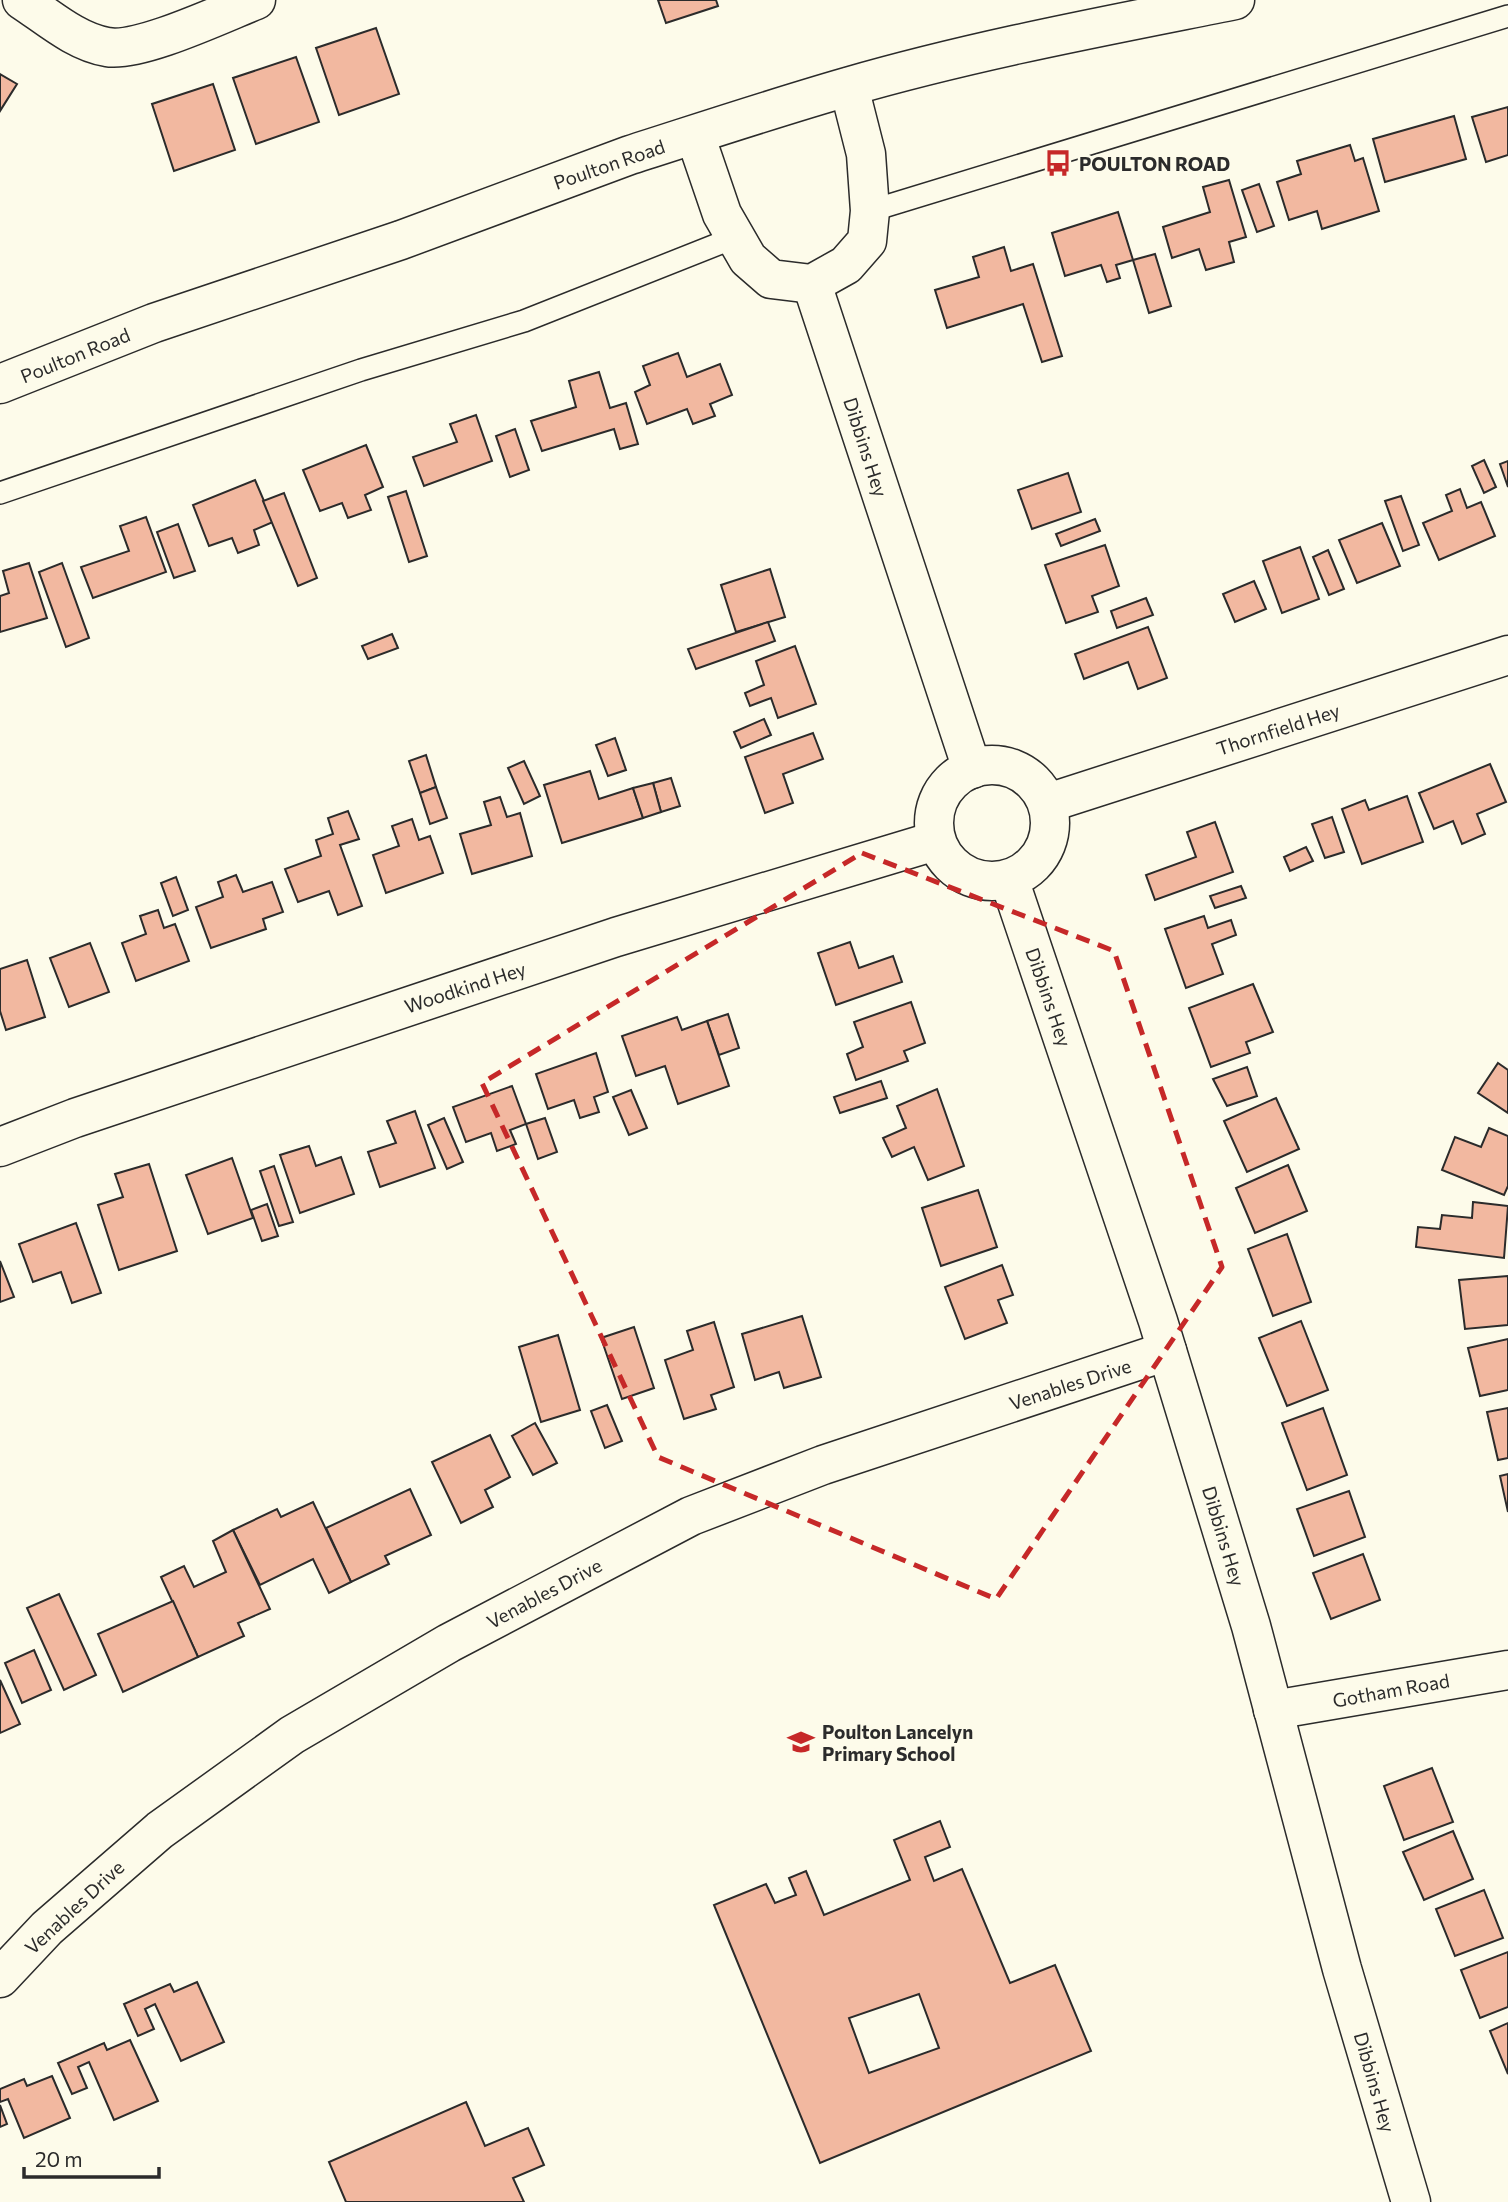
<svg xmlns="http://www.w3.org/2000/svg" width="1508" height="2202" viewBox="0 0 1508 2202" font-family="Commissioner,sans-serif">
<style>
.building{fill:#f2b8a0;stroke:#2b2b2b;stroke-width:2;fill-rule:evenodd}
.lines{fill:none;stroke-linecap:round;stroke-linejoin:round}
.service-casing{stroke:#2b2b2b;stroke-width:24}
.minor-casing{stroke:#2b2b2b;stroke-width:41}
.tertiary-casing{stroke:#2b2b2b;stroke-width:41}
.service{stroke:#fdfbea;stroke-width:21}
.minor{stroke:#fdfbea;stroke-width:38}
.tertiary{stroke:#fdfbea;stroke-width:38}
.marked{fill:none;stroke:#c62828;stroke-width:5;stroke-dasharray:14 9;stroke-linejoin:round}
.labels{text-anchor:middle;dominant-baseline:central;stroke-width:5;stroke-linejoin:round;paint-order:stroke}
.poi-label{font-size:19px;font-weight:bold;fill:#2b2b2b;stroke:#fdfbea;text-anchor:start}
.street-label{font-size:19px;fill:#2b2b2b;stroke:#fdfbea}
</style>
<rect width="100%" height="100%" fill="#fdfbea"/>
<g class="building">
<path d="M 658,0 L 716,0 L 718,6 L 666,23 Z"/>
<path d="M 376,28 L 399,94 L 339,115 L 316,48 Z"/>
<path d="M 296,57 L 319,122 L 256,144 L 233,78 Z"/>
<path d="M 0,74 L 17,84 L 0,111 Z"/>
<path d="M 213,84 L 235,150 L 174,171 L 152,104 Z"/>
<path d="M 1508,107 L 1508,155 L 1486,162 L 1472,117 Z"/>
<path d="M 1454,116 L 1466,159 L 1385,182 L 1373,139 Z"/>
<path d="M 1350,145 L 1355,161 L 1363,158 L 1379,211 L 1322,229 L 1317,211 L 1289,220 L 1277,182 L 1301,174 L 1297,161 Z"/>
<path d="M 1229,180 L 1246,237 L 1229,242 L 1234,262 L 1206,270 L 1199,249 L 1172,258 L 1163,227 L 1210,212 L 1203,187 Z"/>
<path d="M 1259,184 L 1274,226 L 1257,232 L 1242,190 Z"/>
<path d="M 1118,212 L 1133,260 L 1116,265 L 1120,278 L 1107,282 L 1101,265 L 1065,276 L 1052,233 Z"/>
<path d="M 1004,247 L 1011,271 L 1033,264 L 1062,356 L 1042,362 L 1023,304 L 947,328 L 935,290 L 979,277 L 973,257 Z"/>
<path d="M 1155,254 L 1171,306 L 1149,313 L 1133,260 Z"/>
<path d="M 678,353 L 687,377 L 720,364 L 732,395 L 710,404 L 715,416 L 693,424 L 687,409 L 647,424 L 635,392 L 650,385 L 643,366 Z"/>
<path d="M 599,372 L 610,408 L 626,403 L 638,444 L 620,449 L 614,429 L 542,451 L 531,421 L 576,407 L 569,381 Z"/>
<path d="M 476,415 L 492,461 L 424,486 L 413,457 L 457,442 L 450,424 Z"/>
<path d="M 515,429 L 529,470 L 510,477 L 496,436 Z"/>
<path d="M 366,445 L 383,487 L 365,495 L 371,510 L 348,518 L 342,503 L 320,511 L 303,470 Z"/>
<path d="M 1484,460 L 1496,487 L 1484,493 L 1472,466 Z"/>
<path d="M 1508,461 L 1508,487 L 1500,464 Z"/>
<path d="M 1068,473 L 1081,512 L 1032,529 L 1018,490 Z"/>
<path d="M 255,480 L 273,522 L 254,530 L 259,545 L 238,553 L 232,538 L 209,546 L 193,505 Z"/>
<path d="M 1460,489 L 1467,508 L 1481,502 L 1495,536 L 1439,560 L 1423,523 L 1452,511 L 1446,495 Z"/>
<path d="M 406,491 L 427,556 L 409,562 L 388,497 Z"/>
<path d="M 284,493 L 317,578 L 298,586 L 263,501 Z"/>
<path d="M 1401,496 L 1419,545 L 1403,551 L 1385,501 Z"/>
<path d="M 146,517 L 166,572 L 93,598 L 81,567 L 129,551 L 120,526 Z"/>
<path d="M 1095,519 L 1100,531 L 1061,546 L 1056,534 Z"/>
<path d="M 1382,523 L 1400,566 L 1357,583 L 1339,540 Z"/>
<path d="M 178,524 L 195,571 L 174,578 L 157,532 Z"/>
<path d="M 1105,545 L 1119,586 L 1092,596 L 1098,612 L 1066,623 L 1045,565 Z"/>
<path d="M 1300,547 L 1319,599 L 1282,613 L 1263,561 Z"/>
<path d="M 1328,550 L 1344,589 L 1329,595 L 1313,557 Z"/>
<path d="M 29,563 L 47,618 L 0,632 L 0,596 L 9,593 L 3,571 Z"/>
<path d="M 62,563 L 89,638 L 66,647 L 39,572 Z"/>
<path d="M 770,569 L 785,617 L 736,632 L 721,585 Z"/>
<path d="M 1254,581 L 1266,609 L 1235,622 L 1223,594 Z"/>
<path d="M 1146,598 L 1153,615 L 1117,628 L 1111,611 Z"/>
<path d="M 768,622 L 775,641 L 696,669 L 688,649 Z"/>
<path d="M 1148,627 L 1167,678 L 1138,689 L 1128,662 L 1084,679 L 1075,654 Z"/>
<path d="M 392,634 L 398,648 L 368,659 L 362,646 Z"/>
<path d="M 795,646 L 816,704 L 778,718 L 771,698 L 750,706 L 745,693 L 764,685 L 756,661 Z"/>
<path d="M 764,719 L 771,735 L 741,748 L 734,732 Z"/>
<path d="M 813,733 L 823,759 L 783,774 L 793,803 L 765,813 L 745,757 Z"/>
<path d="M 615,738 L 626,770 L 608,776 L 596,745 Z"/>
<path d="M 426,755 L 436,787 L 420,793 L 409,761 Z"/>
<path d="M 524,761 L 540,796 L 524,804 L 508,768 Z"/>
<path d="M 1490,764 L 1506,802 L 1477,814 L 1485,834 L 1462,844 L 1453,821 L 1434,829 L 1419,793 Z"/>
<path d="M 590,771 L 599,799 L 633,788 L 643,818 L 562,843 L 544,785 Z"/>
<path d="M 671,778 L 680,806 L 661,812 L 653,783 Z"/>
<path d="M 653,783 L 661,812 L 643,818 L 633,788 Z"/>
<path d="M 436,787 L 447,818 L 430,824 L 420,793 Z"/>
<path d="M 1407,796 L 1423,842 L 1362,864 L 1342,809 L 1365,800 L 1369,810 Z"/>
<path d="M 500,797 L 507,817 L 520,813 L 532,856 L 472,874 L 460,834 L 491,825 L 484,802 Z"/>
<path d="M 348,811 L 359,839 L 340,845 L 362,906 L 338,915 L 329,891 L 298,902 L 285,869 L 321,856 L 316,840 L 333,834 L 328,818 Z"/>
<path d="M 1332,817 L 1344,852 L 1325,858 L 1312,824 Z"/>
<path d="M 412,819 L 419,840 L 430,836 L 443,873 L 386,893 L 373,855 L 399,846 L 392,826 Z"/>
<path d="M 1215,822 L 1233,872 L 1155,900 L 1146,875 L 1196,857 L 1187,832 Z"/>
<path d="M 1306,847 L 1313,861 L 1290,871 L 1284,857 Z"/>
<path d="M 236,875 L 243,892 L 272,882 L 283,912 L 263,919 L 266,929 L 211,948 L 196,907 L 223,897 L 218,882 Z"/>
<path d="M 176,877 L 188,910 L 173,916 L 161,883 Z"/>
<path d="M 1241,886 L 1246,898 L 1215,908 L 1210,896 Z"/>
<path d="M 158,910 L 164,928 L 175,924 L 189,961 L 136,981 L 122,943 L 146,934 L 140,916 Z"/>
<path d="M 1204,916 L 1208,928 L 1231,920 L 1236,935 L 1212,944 L 1223,974 L 1186,988 L 1165,929 Z"/>
<path d="M 850,942 L 859,968 L 893,956 L 902,982 L 836,1005 L 818,953 Z"/>
<path d="M 90,943 L 109,992 L 69,1007 L 50,958 Z"/>
<path d="M 27,960 L 45,1017 L 6,1030 L 0,1011 L 0,969 Z"/>
<path d="M 1253,984 L 1273,1032 L 1246,1042 L 1250,1053 L 1211,1067 L 1189,1008 Z"/>
<path d="M 911,1002 L 925,1043 L 904,1051 L 908,1061 L 856,1080 L 847,1054 L 863,1047 L 854,1022 Z"/>
<path d="M 728,1014 L 739,1048 L 719,1055 L 707,1021 Z"/>
<path d="M 677,1017 L 682,1030 L 707,1021 L 729,1086 L 678,1104 L 665,1066 L 636,1076 L 622,1036 Z"/>
<path d="M 596,1053 L 608,1092 L 594,1097 L 599,1112 L 580,1118 L 574,1100 L 548,1109 L 536,1074 Z"/>
<path d="M 1498,1063 L 1508,1070 L 1508,1113 L 1478,1093 Z"/>
<path d="M 1247,1067 L 1257,1096 L 1227,1106 L 1213,1079 Z"/>
<path d="M 881,1081 L 887,1098 L 840,1113 L 834,1097 Z"/>
<path d="M 512,1086 L 526,1124 L 510,1130 L 516,1144 L 497,1151 L 491,1133 L 466,1142 L 453,1107 Z"/>
<path d="M 937,1089 L 964,1166 L 928,1180 L 914,1147 L 892,1157 L 883,1138 L 906,1128 L 897,1106 Z"/>
<path d="M 631,1090 L 647,1128 L 629,1135 L 613,1097 Z"/>
<path d="M 1276,1098 L 1299,1149 L 1247,1172 L 1224,1121 Z"/>
<path d="M 415,1111 L 435,1168 L 380,1187 L 368,1152 L 396,1143 L 387,1121 Z"/>
<path d="M 444,1118 L 463,1162 L 447,1169 L 428,1125 Z"/>
<path d="M 545,1118 L 557,1152 L 538,1159 L 526,1124 Z"/>
<path d="M 1489,1128 L 1508,1136 L 1508,1186 L 1504,1195 L 1442,1170 L 1455,1137 L 1481,1147 Z"/>
<path d="M 309,1146 L 316,1166 L 341,1157 L 354,1194 L 300,1213 L 280,1155 Z"/>
<path d="M 232,1158 L 253,1218 L 208,1234 L 186,1175 Z"/>
<path d="M 149,1164 L 177,1251 L 119,1270 L 98,1205 L 123,1197 L 115,1174 Z"/>
<path d="M 1288,1165 L 1307,1211 L 1255,1233 L 1236,1188 Z"/>
<path d="M 274,1166 L 293,1222 L 279,1226 L 260,1171 Z"/>
<path d="M 978,1190 L 997,1247 L 941,1266 L 922,1208 Z"/>
<path d="M 1473,1202 L 1508,1206 L 1504,1258 L 1416,1247 L 1418,1227 L 1440,1229 L 1442,1215 L 1472,1218 Z"/>
<path d="M 267,1204 L 278,1236 L 262,1241 L 251,1210 Z"/>
<path d="M 76,1223 L 101,1293 L 72,1303 L 61,1272 L 33,1282 L 19,1244 Z"/>
<path d="M 1287,1234 L 1311,1302 L 1273,1316 L 1248,1249 Z"/>
<path d="M 0,1261 L 14,1297 L 0,1302 Z"/>
<path d="M 1002,1265 L 1013,1295 L 998,1300 L 1007,1323 L 965,1339 L 945,1287 Z"/>
<path d="M 1508,1276 L 1508,1325 L 1465,1329 L 1459,1280 Z"/>
<path d="M 802,1316 L 821,1377 L 784,1388 L 779,1372 L 755,1380 L 742,1334 Z"/>
<path d="M 1301,1321 L 1328,1390 L 1287,1406 L 1259,1338 Z"/>
<path d="M 714,1322 L 734,1387 L 711,1395 L 716,1409 L 684,1419 L 665,1360 L 693,1350 L 687,1331 Z"/>
<path d="M 634,1327 L 654,1388 L 622,1399 L 601,1338 Z"/>
<path d="M 558,1335 L 580,1410 L 541,1422 L 519,1347 Z"/>
<path d="M 1508,1339 L 1508,1390 L 1480,1396 L 1468,1348 Z"/>
<path d="M 607,1405 L 622,1441 L 605,1448 L 591,1411 Z"/>
<path d="M 1323,1408 L 1347,1475 L 1307,1490 L 1282,1423 Z"/>
<path d="M 1508,1408 L 1508,1458 L 1498,1460 L 1487,1412 Z"/>
<path d="M 535,1423 L 557,1463 L 533,1475 L 512,1436 Z"/>
<path d="M 490,1435 L 510,1477 L 485,1490 L 493,1507 L 461,1523 L 432,1462 Z"/>
<path d="M 1508,1474 L 1508,1512 L 1500,1476 Z"/>
<path d="M 410,1489 L 431,1535 L 385,1556 L 389,1564 L 351,1582 L 326,1528 Z"/>
<path d="M 1349,1491 L 1365,1537 L 1314,1556 L 1297,1509 Z"/>
<path d="M 313,1502 L 351,1582 L 329,1593 L 313,1559 L 260,1585 L 233,1530 L 277,1509 L 281,1517 Z"/>
<path d="M 233,1530 L 270,1609 L 238,1623 L 244,1636 L 198,1657 L 161,1577 L 184,1566 L 194,1587 L 226,1572 L 213,1541 Z"/>
<path d="M 1363,1554 L 1380,1600 L 1331,1619 L 1313,1573 Z"/>
<path d="M 59,1594 L 96,1675 L 64,1690 L 27,1608 Z"/>
<path d="M 173,1601 L 198,1657 L 123,1692 L 98,1634 Z"/>
<path d="M 34,1650 L 51,1690 L 22,1703 L 5,1663 Z"/>
<path d="M 0,1680 L 20,1724 L 0,1733 Z"/>
<path d="M 1432,1768 L 1453,1822 L 1404,1840 L 1384,1786 Z"/>
<path d="M 940,1821 L 950,1847 L 925,1857 L 934,1881 L 962,1869 L 1010,1983 L 1055,1965 L 1091,2051 L 820,2163 L 714,1905 L 766,1884 L 775,1903 L 796,1895 L 789,1878 L 806,1871 L 824,1915 L 910,1880 L 894,1840 ZM 919,1994 L 939,2048 L 869,2073 L 849,2018 Z"/>
<path d="M 1453,1831 L 1473,1879 L 1424,1900 L 1403,1852 Z"/>
<path d="M 1484,1890 L 1503,1938 L 1455,1956 L 1436,1909 Z"/>
<path d="M 1508,1952 L 1508,2007 L 1480,2018 L 1461,1970 Z"/>
<path d="M 197,1982 L 224,2042 L 181,2061 L 155,2004 L 145,2009 L 154,2029 L 138,2036 L 124,2004 L 170,1984 L 174,1992 Z"/>
<path d="M 1508,2023 L 1508,2074 L 1490,2031 Z"/>
<path d="M 130,2040 L 158,2101 L 114,2120 L 89,2062 L 78,2067 L 87,2088 L 72,2094 L 58,2063 L 104,2043 L 107,2050 Z"/>
<path d="M 52,2076 L 70,2118 L 24,2138 L 8,2099 L 0,2102 L 0,2089 L 24,2079 L 27,2086 Z"/>
<path d="M 466,2102 L 485,2146 L 528,2128 L 544,2165 L 513,2178 L 524,2202 L 346,2202 L 329,2162 Z"/>
<path d="M 0,2105 L 7,2124 L 0,2127 Z"/>
</g>
<g class="lines">
<defs>
<g id="service">
<path d="M 870,211 L 1508,16"/>
<path d="M 0,493 L 361,370 L 524,321 L 736,237"/>
</g>
<g id="minor">
<path d="M 22,0 C 48,17 76,42 107,47 C 139,53 223,13 256,0"/>
<path d="M 695,135 L 722,214 L 748,259 L 771,279 L 812,284 L 846,265 L 867,241 L 870,211 L 866,154 L 849,87"/>
<path d="M 812,284 L 972,769"/>
<circle cx="992" cy="823" r="58"/>
<path d="M 1048,803 L 1508,655"/>
<path d="M 1009,879 L 1158,1321 L 1251,1626 L 1342,1969 L 1411,2202"/>
<path d="M 0,1147 L 75,1118 L 616,937 L 935,841"/>
<path d="M 1273,1710 L 1508,1670"/>
<path d="M 0,1978 L 47,1928 L 160,1830 L 292,1735 L 449,1643 L 691,1516 L 823,1465 L 1167,1351"/>
</g>
<path id="tertiary" d="M 0,384 L 154,323 L 401,240 L 630,155 C 702,132 774,108 847,87 C 975,50 1105,26 1235,0"/>
</defs>
<use href="#service" class="service-casing"/>
<use href="#minor" class="minor-casing"/>
<use href="#tertiary" class="tertiary-casing"/>
<use href="#service" class="service"/>
<use href="#minor" class="minor"/>
<use href="#tertiary" class="tertiary"/>
</g>
<path class="marked" d="M 862,853 L 1114,951 L 1222,1267 L 996,1599 L 658,1457 L 482,1083 Z"/>
<defs>
<symbol id="bus-bare" viewBox="-9 -9 18 18"><path d="M-5-6H5V4H4V6H2V4H-2V6H-4V4H-5ZM-3.5-4V0h7V-4ZM-3.5 1.2v1.5H-2V1.2ZM2 1.2v1.5H3.5V1.2Z" fill="#c62828" stroke="#fdfbea" stroke-width="2.5" paint-order="stroke"/></symbol>
<symbol id="school-bare" viewBox="-9 -9 18 18"><path d="M0-5L7-2L0 1L-7-2ZM-4 1L0 2.5L4 1V4Q0 6-4 4Z" fill="#c62828" stroke="#fdfbea" stroke-width="2.5" paint-order="stroke"/></symbol>
</defs>
<g fill-rule="evenodd">
<use href="#bus-bare" x="1039" y="144" width="38" height="38"/>
<use href="#school-bare" x="782" y="1723" width="38" height="38"/>
</g>
<g class="labels">
<g class="poi-label">
<text x="1079" y="163">POULTON ROAD</text>
<text x="822" y="1731">Poulton Lancelyn<tspan x="822" dy="22">Primary School</tspan></text>
</g>
<g class="street-label">
<text transform="translate(609 164) rotate(-19)">Poulton Road</text>
<text transform="translate(75 355) rotate(-22)">Poulton Road</text>
<text transform="translate(866 447) rotate(72)">Dibbins Hey</text>
<text transform="translate(1278 729) rotate(-18)">Thornfield Hey</text>
<text transform="translate(465 987) rotate(-18)">Woodkind Hey</text>
<text transform="translate(1049 997) rotate(71)">Dibbins Hey</text>
<text transform="translate(1070 1384) rotate(-18)">Venables Drive</text>
<text transform="translate(1224 1536) rotate(73)">Dibbins Hey</text>
<text transform="translate(544 1593) rotate(-28)">Venables Drive</text>
<text transform="translate(1391 1690) rotate(-10)">Gotham Road</text>
<text transform="translate(74 1907) rotate(-43)">Venables Drive</text>
<text transform="translate(1375 2082) rotate(74)">Dibbins Hey</text>
</g>
</g>
<path d="M24 2167v10h135v-10" fill="none" stroke="#2b2b2b" stroke-width="3.5"/>
<text x="35" y="2167" font-size="21" fill="#2b2b2b" stroke="#fdfbea" stroke-width="5" paint-order="stroke">20 m</text>
</svg>
